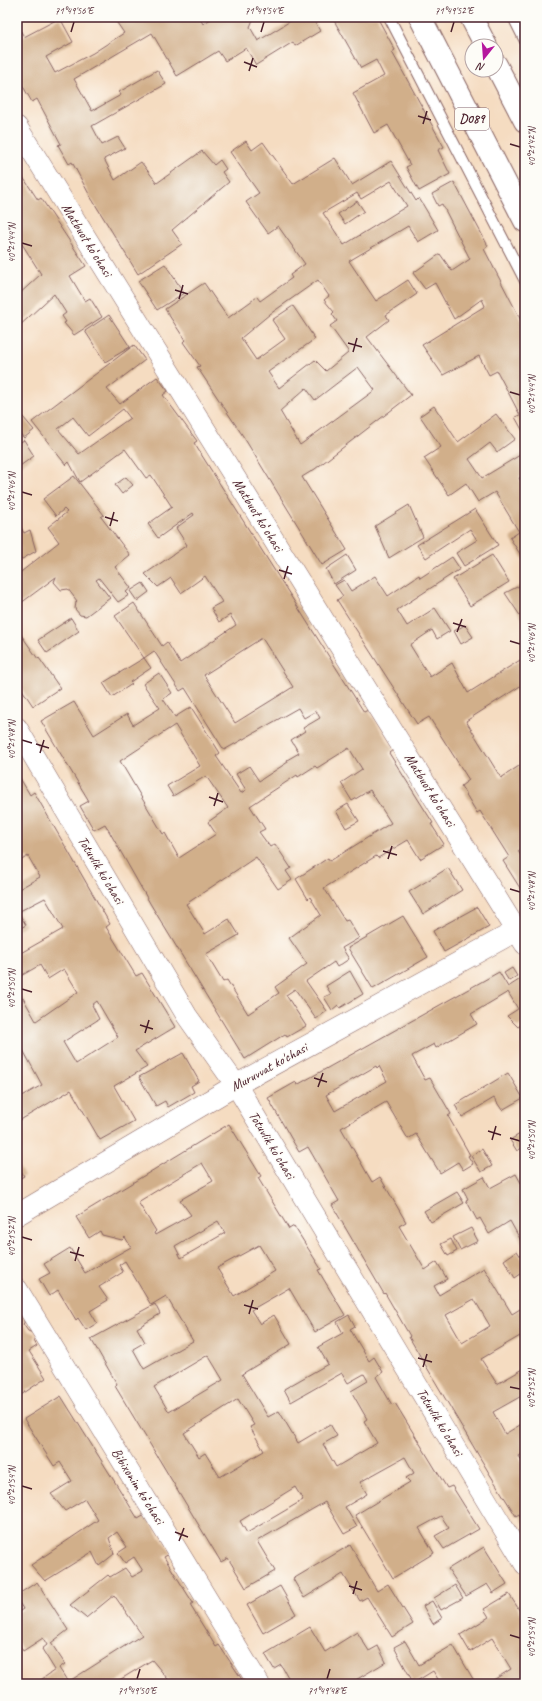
<svg xmlns="http://www.w3.org/2000/svg" width="542" height="1701" viewBox="0 0 542 1701" font-family="Caveat,sans-serif">
<style>
.building{fill:#d1af8a;fill-rule:evenodd}
.lines{fill:none;stroke-linecap:round;stroke-linejoin:round}
.service-casing{stroke:#866160;stroke-width:12}
.minor-casing{stroke:#866160;stroke-width:22}
.primary-casing{stroke:#866160;stroke-width:24}
.service{stroke:#fff;stroke-width:10}
.minor{stroke:#fff;stroke-width:21}
.primary{stroke:#fff;stroke-width:22}
.ticks{fill:none;stroke:#4a1f2b;stroke-width:1.5}
.labels{text-anchor:middle;dominant-baseline:central;stroke-width:3;stroke-linejoin:round;paint-order:stroke}
.shield{fill:#fdfcf7;stroke:#806168;stroke-width:1}
.shield-label{font-size:13px;font-weight:bold;fill:#4a1f2b}
.street-label{font-size:14px;fill:#4a1f2b;stroke:#fdfcf7}
.neatline{fill:none;stroke:#4a1f2b;stroke-width:1.5}
.ticks-label{font-size:10px;text-anchor:middle;fill:#4a1f2b}
</style>
<rect width="100%" height="100%" fill="#fdfcf7"/>
<filter id="ink" filterUnits="userSpaceOnUse"><feTurbulence type="fractalNoise" baseFrequency=".025" numOctaves="2"/><feDisplacementMap in="SourceGraphic" scale="8" xChannelSelector="R" yChannelSelector="G"/><feConvolveMatrix kernelMatrix="1 2 1 2 8 2 1 2 1" color-interpolation-filters="sRGB"/></filter>
<filter id="wash" filterUnits="userSpaceOnUse"><feTurbulence type="fractalNoise" baseFrequency=".012" numOctaves="4" result="noise"/><feDisplacementMap in="SourceGraphic" scale="16" xChannelSelector="R" yChannelSelector="G"/><feGaussianBlur stdDeviation="0.9" result="paint"/><feColorMatrix in="noise" values="0 0 0 0 0 0 0 0 0 0 0 0 0 0 0 0 0 1.4 0 .05"/><feComposite in="paint" operator="in"/></filter>
<g filter="url(#wash)">
<rect width="100%" height="100%" fill="#f5dcc1"/>
<g id="blocks">
<g class="building">
<path d="M 113,17 L 199,17 L 203,24 L 214,17 L 254,17 L 250,27 L 258,41 L 297,17 L 312,17 L 320,31 L 295,46 L 293,42 L 256,65 L 246,48 L 225,61 L 218,51 L 177,76 L 152,33 L 74,79 L 92,111 L 121,95 L 119,92 L 157,70 L 166,84 L 92,126 L 102,145 L 118,137 L 125,148 L 104,159 L 115,180 L 141,162 L 157,183 L 202,151 L 214,165 L 220,160 L 226,169 L 222,172 L 229,182 L 172,230 L 182,244 L 138,274 L 90,196 L 72,162 L 69,164 L 58,145 L 61,144 L 37,99 L 32,102 L 17,76 L 17,24 L 24,37 L 60,18 L 73,42 L 46,57 L 55,73 L 93,53 L 124,33 Z"/>
<path d="M 332,17 L 377,17 L 395,50 L 392,52 L 444,147 L 438,150 L 450,174 L 419,191 L 406,167 L 410,165 L 388,125 L 374,133 L 353,93 L 384,76 L 376,60 L 361,68 Z"/>
<path d="M 246,141 L 252,150 L 263,142 L 293,184 L 335,158 L 352,185 L 391,161 L 416,201 L 419,198 L 438,230 L 418,242 L 408,226 L 349,261 L 376,301 L 408,280 L 417,294 L 386,315 L 389,320 L 367,337 L 411,395 L 315,469 L 302,477 L 347,550 L 322,565 L 243,436 L 197,367 L 200,366 L 183,342 L 185,340 L 165,309 L 204,283 L 228,318 L 257,297 L 260,301 L 292,278 L 290,275 L 305,264 L 278,226 L 268,233 L 246,202 L 259,193 L 230,152 ZM 391,181 L 407,206 L 344,245 L 323,213 L 357,193 L 361,199 ZM 318,280 L 329,296 L 324,300 L 334,312 L 332,314 L 337,321 L 330,326 L 348,351 L 348,353 L 326,371 L 315,360 L 279,388 L 268,372 L 315,339 L 293,306 L 272,320 L 285,339 L 256,360 L 241,338 L 270,314 ZM 358,367 L 375,390 L 300,445 L 280,411 L 306,388 L 315,400 Z"/>
<path d="M 17,168 L 38,200 L 41,198 L 86,266 L 70,276 L 85,301 L 90,298 L 102,317 L 74,335 L 64,323 L 66,322 L 62,316 L 66,313 L 54,294 L 17,328 L 17,296 L 41,274 L 17,236 Z"/>
<path d="M 454,182 L 488,246 L 484,249 L 525,328 L 525,435 L 515,417 L 520,415 L 497,371 L 489,375 L 479,356 L 443,375 L 422,345 L 485,306 L 482,299 L 454,319 L 435,283 L 425,289 L 413,273 L 440,254 L 452,271 L 470,259 L 442,204 L 438,206 L 432,194 Z"/>
<path d="M 357,201 L 364,211 L 345,224 L 338,214 Z"/>
<path d="M 165,264 L 184,293 L 157,310 L 138,281 Z"/>
<path d="M 109,315 L 130,347 L 105,362 L 85,331 Z"/>
<path d="M 134,345 L 145,360 L 107,389 L 120,404 L 157,377 L 161,382 L 168,391 L 163,395 L 197,441 L 194,443 L 364,712 L 368,710 L 393,750 L 389,753 L 433,823 L 431,824 L 444,844 L 420,859 L 408,840 L 378,858 L 376,856 L 324,888 L 345,921 L 348,920 L 359,938 L 342,948 L 349,959 L 337,967 L 334,962 L 306,981 L 327,1011 L 316,1019 L 295,989 L 286,995 L 306,1026 L 287,1037 L 285,1034 L 245,1059 L 151,905 L 105,824 L 94,830 L 80,806 L 89,801 L 41,721 L 74,702 L 94,735 L 127,714 L 133,725 L 160,708 L 143,684 L 159,673 L 172,693 L 163,699 L 175,717 L 191,707 L 220,753 L 216,756 L 241,793 L 246,790 L 236,774 L 249,766 L 259,781 L 288,762 L 287,760 L 299,753 L 291,740 L 305,731 L 303,728 L 320,718 L 316,711 L 304,718 L 298,708 L 224,750 L 185,688 L 180,691 L 154,651 L 144,658 L 151,668 L 130,682 L 132,684 L 112,697 L 103,683 L 144,658 L 115,616 L 134,603 L 162,646 L 167,642 L 180,663 L 236,625 L 230,615 L 219,622 L 211,608 L 222,602 L 205,576 L 181,593 L 171,578 L 158,587 L 145,574 L 187,545 L 176,528 L 194,515 L 193,513 L 158,538 L 148,524 L 172,507 L 151,475 L 146,478 L 125,449 L 80,482 L 69,462 L 66,465 L 32,422 ZM 123,409 L 130,418 L 79,454 L 58,429 L 73,417 L 88,436 ZM 262,638 L 293,687 L 235,723 L 204,675 ZM 175,725 L 200,766 L 167,786 L 173,796 L 206,776 L 228,808 L 208,822 L 216,834 L 179,858 L 165,833 L 163,834 L 120,761 ZM 349,748 L 362,769 L 341,783 L 352,801 L 370,790 L 391,823 L 330,861 L 328,858 L 296,879 L 308,899 L 310,897 L 321,915 L 289,938 L 307,964 L 275,987 L 279,993 L 248,1014 L 227,980 L 223,982 L 206,954 L 239,935 L 229,919 L 205,934 L 186,904 L 256,857 L 278,889 L 292,880 L 286,871 L 291,868 L 275,844 L 270,847 L 259,832 L 265,829 L 250,806 L 297,775 L 298,777 L 315,766 L 317,768 Z"/>
<path d="M 434,406 L 458,442 L 496,414 L 515,439 L 497,452 L 490,443 L 469,459 L 482,478 L 525,452 L 525,475 L 519,478 L 525,488 L 525,562 L 510,538 L 519,532 L 495,492 L 478,502 L 466,483 L 449,495 L 424,458 L 441,447 L 420,416 Z"/>
<path d="M 17,410 L 34,430 L 24,438 L 17,430 Z"/>
<path d="M 24,440 L 34,456 L 17,468 L 17,444 Z"/>
<path d="M 74,476 L 104,515 L 101,517 L 130,555 L 115,567 L 131,588 L 126,592 L 129,595 L 118,602 L 99,578 L 96,580 L 110,598 L 86,616 L 80,615 L 75,609 L 76,602 L 77,601 L 68,589 L 61,590 L 54,582 L 56,577 L 17,606 L 17,575 L 59,542 L 48,527 L 67,512 L 64,509 L 56,516 L 43,499 Z"/>
<path d="M 126,477 L 133,485 L 122,494 L 115,485 Z"/>
<path d="M 409,505 L 423,537 L 389,558 L 375,526 Z"/>
<path d="M 475,509 L 498,545 L 464,566 L 456,553 L 477,540 L 470,529 L 426,558 L 417,545 Z"/>
<path d="M 17,521 L 24,533 L 30,530 L 36,551 L 17,562 Z"/>
<path d="M 347,555 L 356,570 L 334,584 L 326,569 Z"/>
<path d="M 492,555 L 509,582 L 470,606 L 453,579 Z"/>
<path d="M 452,557 L 460,569 L 397,610 L 407,626 L 435,608 L 450,631 L 437,639 L 432,630 L 410,645 L 430,677 L 452,663 L 468,693 L 525,657 L 525,683 L 466,721 L 501,778 L 525,762 L 525,846 L 518,851 L 525,862 L 525,896 L 503,861 L 509,857 L 480,811 L 477,813 L 461,786 L 469,780 L 429,717 L 417,724 L 337,600 L 343,596 L 335,585 L 344,580 L 351,591 L 375,576 L 388,596 L 419,575 L 420,578 Z"/>
<path d="M 143,583 L 149,592 L 137,601 L 130,591 Z"/>
<path d="M 525,583 L 525,623 L 505,593 Z"/>
<path d="M 71,618 L 79,631 L 47,653 L 38,640 Z"/>
<path d="M 465,625 L 473,637 L 461,644 L 454,631 Z"/>
<path d="M 17,629 L 38,659 L 39,658 L 60,688 L 33,706 L 17,682 Z"/>
<path d="M 17,773 L 30,795 L 34,792 L 110,924 L 106,927 L 136,976 L 142,973 L 175,1027 L 135,1051 L 147,1067 L 114,1086 L 134,1121 L 100,1140 L 71,1090 L 17,1122 L 17,1099 L 42,1085 L 17,1039 L 17,1002 L 23,998 L 36,1021 L 78,992 L 64,969 L 48,979 L 40,965 L 17,978 L 17,950 L 19,954 L 63,929 L 45,898 L 18,912 L 26,925 L 17,930 L 17,890 L 40,877 L 28,856 L 17,863 ZM 97,1001 L 118,1037 L 76,1064 L 63,1042 L 99,1019 L 92,1005 Z"/>
<path d="M 348,804 L 359,821 L 346,828 L 336,811 Z"/>
<path d="M 448,868 L 462,890 L 423,914 L 409,892 Z"/>
<path d="M 477,907 L 489,927 L 444,952 L 433,931 Z"/>
<path d="M 403,916 L 428,957 L 373,989 L 348,948 Z"/>
<path d="M 512,968 L 517,976 L 509,981 L 504,973 Z"/>
<path d="M 350,971 L 363,994 L 340,1008 L 338,1005 L 332,1010 L 324,997 L 331,994 L 326,986 Z"/>
<path d="M 499,972 L 508,987 L 522,978 L 525,983 L 525,1023 L 518,1027 L 507,1016 L 518,1009 L 508,992 L 471,1014 L 477,1024 L 436,1048 L 434,1044 L 412,1056 L 425,1080 L 430,1078 L 451,1114 L 448,1116 L 470,1155 L 468,1156 L 473,1164 L 463,1170 L 458,1162 L 440,1173 L 416,1134 L 408,1139 L 386,1102 L 341,1128 L 372,1182 L 380,1177 L 406,1222 L 399,1226 L 425,1270 L 437,1262 L 447,1279 L 434,1286 L 439,1295 L 484,1268 L 512,1314 L 525,1306 L 525,1344 L 520,1336 L 481,1359 L 497,1384 L 525,1368 L 525,1394 L 493,1412 L 505,1434 L 525,1422 L 525,1452 L 519,1456 L 525,1466 L 525,1525 L 519,1514 L 516,1516 L 489,1473 L 409,1337 L 410,1336 L 385,1293 L 384,1294 L 332,1205 L 339,1201 L 308,1147 L 299,1152 L 268,1098 L 296,1082 L 297,1085 ZM 376,1066 L 377,1068 L 379,1066 L 387,1081 L 335,1111 L 326,1095 ZM 474,1299 L 490,1326 L 462,1343 L 446,1315 Z"/>
<path d="M 183,1053 L 199,1081 L 191,1086 L 194,1092 L 168,1107 L 165,1101 L 156,1106 L 139,1077 Z"/>
<path d="M 508,1073 L 523,1098 L 502,1110 L 494,1098 L 462,1117 L 455,1105 Z"/>
<path d="M 229,1124 L 261,1176 L 258,1178 L 289,1229 L 294,1226 L 321,1269 L 318,1270 L 345,1315 L 315,1332 L 289,1288 L 251,1310 L 260,1324 L 274,1315 L 291,1344 L 242,1374 L 268,1417 L 279,1411 L 298,1443 L 330,1424 L 337,1436 L 323,1444 L 336,1467 L 377,1443 L 364,1421 L 367,1419 L 351,1391 L 368,1381 L 364,1374 L 348,1383 L 342,1373 L 291,1402 L 284,1389 L 328,1364 L 318,1347 L 343,1333 L 337,1322 L 349,1315 L 355,1326 L 350,1329 L 369,1361 L 374,1357 L 383,1372 L 376,1377 L 392,1405 L 395,1403 L 447,1488 L 452,1486 L 479,1529 L 444,1549 L 435,1536 L 449,1528 L 441,1516 L 419,1528 L 434,1553 L 393,1578 L 355,1515 L 410,1482 L 406,1478 L 414,1473 L 405,1457 L 360,1482 L 367,1494 L 345,1507 L 357,1527 L 344,1534 L 325,1502 L 257,1541 L 275,1571 L 246,1588 L 228,1558 L 221,1562 L 115,1386 L 117,1384 L 91,1339 L 155,1304 L 160,1314 L 137,1328 L 145,1342 L 133,1349 L 144,1369 L 193,1341 L 166,1296 L 151,1305 L 125,1261 L 119,1265 L 123,1272 L 99,1287 L 108,1300 L 90,1311 L 97,1323 L 86,1330 L 78,1318 L 76,1320 L 58,1290 L 49,1296 L 39,1279 L 50,1273 L 44,1264 L 70,1248 L 85,1273 L 131,1247 L 125,1237 L 122,1240 L 102,1235 L 100,1231 L 89,1238 L 76,1217 ZM 202,1163 L 213,1181 L 180,1200 L 191,1215 L 155,1235 L 154,1233 L 156,1231 L 138,1202 ZM 218,1221 L 225,1233 L 181,1258 L 175,1246 ZM 259,1245 L 275,1271 L 234,1296 L 217,1268 ZM 208,1355 L 223,1380 L 169,1412 L 154,1387 ZM 238,1399 L 254,1425 L 250,1427 L 264,1451 L 220,1477 L 205,1453 L 199,1457 L 184,1433 ZM 295,1487 L 303,1500 L 247,1533 L 240,1521 Z"/>
<path d="M 525,1131 L 525,1146 L 517,1151 L 510,1140 Z"/>
<path d="M 482,1149 L 492,1166 L 481,1172 L 471,1156 Z"/>
<path d="M 17,1164 L 24,1176 L 17,1180 Z"/>
<path d="M 516,1174 L 525,1190 L 525,1248 L 510,1221 L 489,1234 L 480,1218 L 477,1220 L 466,1200 L 468,1199 L 463,1189 L 484,1177 L 490,1188 Z"/>
<path d="M 457,1192 L 464,1203 L 431,1222 L 424,1211 Z"/>
<path d="M 471,1228 L 478,1241 L 460,1250 L 453,1237 Z"/>
<path d="M 451,1239 L 457,1251 L 448,1256 L 441,1244 Z"/>
<path d="M 517,1251 L 525,1263 L 525,1271 L 515,1278 L 504,1260 Z"/>
<path d="M 17,1314 L 24,1316 L 24,1323 L 23,1324 L 28,1331 L 35,1334 L 34,1341 L 37,1346 L 29,1351 L 46,1378 L 18,1397 Z"/>
<path d="M 61,1396 L 138,1519 L 145,1515 L 171,1553 L 164,1557 L 193,1603 L 190,1605 L 216,1647 L 219,1645 L 245,1684 L 172,1684 L 152,1660 L 113,1684 L 35,1684 L 55,1670 L 42,1649 L 47,1645 L 43,1638 L 23,1651 L 17,1641 L 17,1613 L 23,1609 L 17,1599 L 17,1595 L 37,1582 L 68,1630 L 51,1643 L 65,1664 L 59,1668 L 68,1682 L 142,1635 L 114,1595 L 86,1618 L 70,1605 L 108,1575 L 110,1577 L 125,1568 L 132,1577 L 143,1571 L 134,1557 L 125,1563 L 118,1553 L 127,1547 L 117,1532 L 109,1538 L 114,1554 L 99,1566 L 92,1552 L 45,1581 L 31,1565 L 98,1520 L 85,1499 L 65,1511 L 51,1494 L 72,1481 L 60,1462 L 54,1466 L 24,1419 Z"/>
<path d="M 350,1545 L 377,1591 L 388,1584 L 413,1624 L 392,1637 L 367,1597 L 360,1601 L 343,1574 L 304,1598 L 293,1579 Z"/>
<path d="M 484,1547 L 507,1584 L 493,1593 L 487,1584 L 466,1596 L 448,1569 Z"/>
<path d="M 455,1585 L 463,1598 L 441,1610 L 434,1598 Z"/>
<path d="M 280,1586 L 296,1614 L 263,1633 L 247,1605 Z"/>
<path d="M 509,1594 L 525,1619 L 525,1678 L 515,1684 L 487,1684 L 511,1669 L 492,1638 L 470,1652 L 460,1635 L 489,1617 L 484,1609 Z"/>
<path d="M 432,1601 L 442,1618 L 433,1624 L 423,1606 Z"/>
<path d="M 310,1627 L 325,1652 L 357,1632 L 369,1651 L 378,1646 L 386,1662 L 349,1684 L 292,1684 L 281,1665 L 274,1669 L 265,1654 Z"/>
<path d="M 405,1641 L 419,1665 L 453,1645 L 476,1684 L 441,1684 L 433,1671 L 415,1682 L 416,1684 L 414,1684 L 394,1647 Z"/>
</g>
</g>
</g>
<g filter="url(#ink)">
<use href="#blocks" fill-opacity="0" stroke="#866160" stroke-width="1"/>
<g class="lines">
<defs>
<g id="service">
<path d="M 389,17 L 525,281"/>
<path d="M 513,17 L 525,41"/>
</g>
<g id="minor">
<path d="M 17,127 L 525,944"/>
<path d="M 17,728 L 187,1016 L 236,1085 L 525,1564"/>
<path d="M 17,1215 L 236,1085 L 525,926"/>
<path d="M 17,1289 L 259,1684"/>
</g>
<g id="primary">
<path d="M 420,17 L 525,221"/>
<path d="M 471,17 L 486,46"/>
<path d="M 496,65 L 525,121"/>
</g>
</defs>
<use href="#service" class="service-casing"/>
<use href="#minor" class="minor-casing"/>
<use href="#primary" class="primary-casing"/>
<use href="#service" class="service"/>
<use href="#minor" class="minor"/>
<use href="#primary" class="primary"/>
</g>
</g>
<path class="ticks" d="M 71,32 L 74,22M 261,32 L 264,22M 451,32 L 454,22M 244,62 L 257,67M 249,71 L 253,58M 418,116 L 431,120M 423,124 L 427,111M 510,144 L 520,147M 22,243 L 32,246M 175,290 L 188,294M 179,299 L 183,285M 348,343 L 362,347M 353,352 L 357,338M 510,392 L 520,395M 22,492 L 32,495M 105,517 L 118,521M 110,526 L 114,512M 279,570 L 292,574M 284,579 L 288,566M 453,623 L 466,627M 457,632 L 462,619M 510,641 L 520,644M 22,740 L 32,743M 36,744 L 49,748M 40,753 L 44,740M 209,797 L 223,802M 214,806 L 218,793M 383,851 L 397,855M 388,859 L 392,846M 510,889 L 520,892M 22,989 L 32,992M 140,1025 L 153,1029M 145,1033 L 149,1020M 314,1078 L 327,1082M 318,1087 L 323,1073M 488,1131 L 501,1135M 510,1138 L 520,1141M 492,1140 L 496,1126M 22,1237 L 32,1240M 70,1252 L 84,1256M 75,1261 L 79,1247M 244,1305 L 258,1309M 249,1314 L 253,1300M 418,1358 L 432,1362M 423,1367 L 427,1354M 510,1387 L 520,1389M 22,1486 L 32,1489M 175,1532 L 188,1537M 179,1541 L 184,1528M 349,1586 L 362,1590M 353,1594 L 357,1581M 510,1635 L 520,1638M 137,1679 L 140,1669M 327,1679 L 330,1669"/>
<g class="labels">
<rect class="shield" x="455" y="108" width="34" height="22" rx="3"/>
<g class="shield-label">
<text x="472" y="119">D089</text>
</g>
<g class="street-label">
<text transform="translate(87 240) rotate(58)">Matbuot koʻchasi</text>
<text transform="translate(258 515) rotate(58)">Matbuot koʻchasi</text>
<text transform="translate(430 790) rotate(58)">Matbuot koʻchasi</text>
<text transform="translate(101 870) rotate(59)">Totuvlik koʻchasi</text>
<text transform="translate(269 1067) rotate(-29)">Muruvvat ko'chasi</text>
<text transform="translate(272 1145) rotate(59)">Totuvlik koʻchasi</text>
<text transform="translate(440 1422) rotate(59)">Totuvlik koʻchasi</text>
<text transform="translate(138 1486) rotate(58)">Bibixonim koʻchasi</text>
</g>
</g>
<rect width="542" height="1701" fill="none" stroke="#fdfcf7" stroke-width="44"/>
<g transform="translate(484 58) rotate(197)"><circle r="19" fill="#fdfcf7" stroke="#b5a4a5"/>
<path d="M0-3L7 15L0 10L-7 15Z" fill="#b5179e"/>
<text y="-6" font-size="11" font-weight="bold" text-anchor="middle" fill="#4a1f2b">N</text>
</g>
<rect x="22" y="22" width="498" height="1657" class="neatline"/>
<g class="ticks-label">
<text x="74" y="14">71°49'56"E</text>
<text x="264" y="14">71°49'54"E</text>
<text x="454" y="14">71°49'52"E</text>
<text transform="translate(531 147) rotate(-90)" y="4">40°21'42"N</text>
<text transform="translate(11 243) rotate(-90)" y="4">40°21'44"N</text>
<text transform="translate(531 395) rotate(-90)" y="4">40°21'44"N</text>
<text transform="translate(11 492) rotate(-90)" y="4">40°21'46"N</text>
<text transform="translate(531 644) rotate(-90)" y="4">40°21'46"N</text>
<text transform="translate(11 740) rotate(-90)" y="4">40°21'48"N</text>
<text transform="translate(531 892) rotate(-90)" y="4">40°21'48"N</text>
<text transform="translate(11 989) rotate(-90)" y="4">40°21'50"N</text>
<text transform="translate(531 1141) rotate(-90)" y="4">40°21'50"N</text>
<text transform="translate(11 1237) rotate(-90)" y="4">40°21'52"N</text>
<text transform="translate(531 1389) rotate(-90)" y="4">40°21'52"N</text>
<text transform="translate(11 1486) rotate(-90)" y="4">40°21'54"N</text>
<text transform="translate(531 1638) rotate(-90)" y="4">40°21'54"N</text>
<text x="137" y="1694">71°49'50"E</text>
<text x="327" y="1694">71°49'48"E</text>
</g>
</svg>
